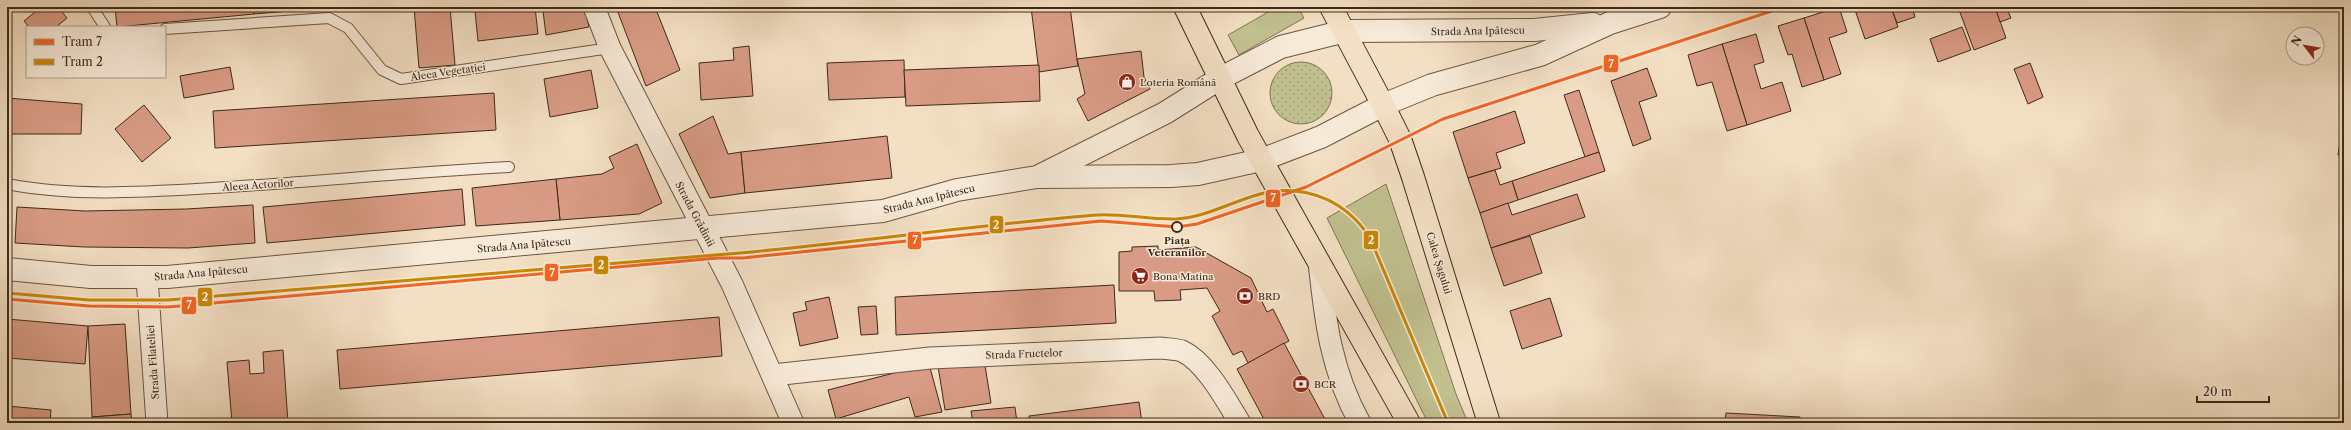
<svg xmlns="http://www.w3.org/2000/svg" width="2351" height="430" viewBox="0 0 2351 430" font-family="'Libre Caslon Text',serif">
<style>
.grass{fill:#c1c08f;stroke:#807554}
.park{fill:url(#park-dots);stroke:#807554}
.building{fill:#d99b85;stroke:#3e2a19}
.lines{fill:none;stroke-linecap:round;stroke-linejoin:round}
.service-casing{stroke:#6b5744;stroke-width:12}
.minor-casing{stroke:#6b5744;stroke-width:23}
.tertiary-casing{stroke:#6b5744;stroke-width:24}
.primary-casing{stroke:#3e2a19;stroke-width:24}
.service{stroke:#f7ead8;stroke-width:10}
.minor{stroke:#f7ead8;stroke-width:21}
.tertiary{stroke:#f7ead8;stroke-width:22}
.primary{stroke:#f3dfc3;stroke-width:22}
.tram-1-casing{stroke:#f7ead8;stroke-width:6}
.tram-2-casing{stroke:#f7ead8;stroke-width:6}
.tram-1{stroke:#f26522;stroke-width:3}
.tram-2{stroke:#c98706;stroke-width:3}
.stop-dot{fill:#f7ead8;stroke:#3e2a19;stroke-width:2}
.labels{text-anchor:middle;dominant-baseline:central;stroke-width:3;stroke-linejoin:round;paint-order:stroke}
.street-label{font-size:10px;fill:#3e2a19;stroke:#f7ead8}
.poi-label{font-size:10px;fill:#3e2a19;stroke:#f7ead8;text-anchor:start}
.stop-label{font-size:10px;font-weight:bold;fill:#3e2a19;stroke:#f7ead8}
.line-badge{stroke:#f7ead8;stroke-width:1.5}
.badge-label{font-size:11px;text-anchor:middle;font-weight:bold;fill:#fff}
</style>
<defs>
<pattern id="park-dots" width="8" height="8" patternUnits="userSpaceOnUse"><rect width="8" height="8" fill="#c1c08f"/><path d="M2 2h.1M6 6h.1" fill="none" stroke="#9e9c74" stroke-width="1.8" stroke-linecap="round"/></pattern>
</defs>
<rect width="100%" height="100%" fill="#f3dfc3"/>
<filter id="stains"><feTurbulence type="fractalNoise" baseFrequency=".005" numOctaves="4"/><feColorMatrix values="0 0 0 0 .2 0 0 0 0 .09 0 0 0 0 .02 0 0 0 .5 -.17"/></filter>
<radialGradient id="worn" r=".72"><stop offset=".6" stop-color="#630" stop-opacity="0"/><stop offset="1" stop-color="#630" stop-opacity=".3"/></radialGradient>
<g class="grass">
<path d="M 1277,7 L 1298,7 L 1304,18 L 1239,55 L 1228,35 Z"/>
<path d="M 1386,184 L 1456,394 L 1468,423 L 1428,423 L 1327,218 Z"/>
</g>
<circle class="park" cx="1301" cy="93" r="31"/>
<g class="building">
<path d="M 41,7 L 58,7 L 67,18 L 56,27 L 29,27 L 24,21 Z"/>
<path d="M 115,7 L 254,7 L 254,14 L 117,27 Z"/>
<path d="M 254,7 L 336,7 L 254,14 Z"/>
<path d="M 414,7 L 450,7 L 455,65 L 419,68 Z"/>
<path d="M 509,7 L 535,7 L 538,34 L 478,41 L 475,11 Z"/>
<path d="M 558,7 L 584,7 L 589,27 L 546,35 L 543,11 Z"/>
<path d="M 616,7 L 655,7 L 680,70 L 646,86 Z"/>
<path d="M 1031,7 L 1070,7 L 1078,66 L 1039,72 Z"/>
<path d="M 1839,7 L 1847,32 L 1829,38 L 1841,74 L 1824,80 L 1804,18 Z"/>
<path d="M 1854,7 L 1891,7 L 1898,27 L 1865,39 Z"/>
<path d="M 1891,7 L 1912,7 L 1915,17 L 1897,23 Z"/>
<path d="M 1958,7 L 1995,7 L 2006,38 L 1974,50 Z"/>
<path d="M 1995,7 L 2006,7 L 2011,18 L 2000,22 Z"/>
<path d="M 1804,18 L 1824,80 L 1802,87 L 1792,54 L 1788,55 L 1778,26 Z"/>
<path d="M 1962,27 L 1971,50 L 1938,62 L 1930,39 Z"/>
<path d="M 1756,34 L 1764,62 L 1754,65 L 1761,89 L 1782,82 L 1791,111 L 1747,125 L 1722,44 Z"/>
<path d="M 1722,44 L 1747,125 L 1727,131 L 1712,82 L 1697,86 L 1688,55 Z"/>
<path d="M 749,46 L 753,96 L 701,100 L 699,63 L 734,60 L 733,48 Z"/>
<path d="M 1141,51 L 1144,77 L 1150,89 L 1088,121 L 1077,99 L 1085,94 L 1077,59 Z"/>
<path d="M 904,60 L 905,97 L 829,100 L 827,63 Z"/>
<path d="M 2030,63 L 2043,97 L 2028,104 L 2014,69 Z"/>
<path d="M 1039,65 L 1040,101 L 906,106 L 904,70 Z"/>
<path d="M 230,67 L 234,89 L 184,98 L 180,76 Z"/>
<path d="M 1647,68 L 1657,96 L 1639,102 L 1651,139 L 1633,146 L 1611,81 Z"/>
<path d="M 591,70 L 598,108 L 550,117 L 544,79 Z"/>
<path d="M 1579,90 L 1599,152 L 1585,157 L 1564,95 Z"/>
<path d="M 494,93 L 496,130 L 215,148 L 213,111 Z"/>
<path d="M 7,98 L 82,104 L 81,134 L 7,134 Z"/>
<path d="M 144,105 L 171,138 L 142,162 L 115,129 Z"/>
<path d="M 1515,111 L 1525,143 L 1496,153 L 1501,168 L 1468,178 L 1453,132 Z"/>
<path d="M 713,116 L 728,154 L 741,152 L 745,193 L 710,198 L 679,134 Z"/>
<path d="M 2344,117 L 2344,156 L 2338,155 Z"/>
<path d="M 887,136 L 892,178 L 745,193 L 741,152 Z"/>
<path d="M 637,144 L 662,203 L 639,214 L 560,220 L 556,179 L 602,174 L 614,168 L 609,157 Z"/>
<path d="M 1599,152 L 1605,171 L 1518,200 L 1512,181 Z"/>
<path d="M 1495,170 L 1500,185 L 1512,181 L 1518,200 L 1480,213 L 1468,178 Z"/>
<path d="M 556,179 L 560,220 L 476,226 L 472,188 Z"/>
<path d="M 462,189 L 465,225 L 267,243 L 263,207 Z"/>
<path d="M 1577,194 L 1585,217 L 1491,248 L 1480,213 L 1508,203 L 1512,215 Z"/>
<path d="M 253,205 L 255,243 L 188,248 L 84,247 L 15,243 L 17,207 L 85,211 L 186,209 Z"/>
<path d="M 1530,236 L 1542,273 L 1504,286 L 1491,248 Z"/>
<path d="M 1158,246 L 1158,250 L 1196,247 L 1251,278 L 1267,312 L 1273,309 L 1289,341 L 1248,363 L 1242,351 L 1233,355 L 1212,316 L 1220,311 L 1207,288 L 1180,290 L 1181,300 L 1155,301 L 1154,291 L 1119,291 L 1119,252 L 1132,251 L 1132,247 Z"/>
<path d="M 1114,285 L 1116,323 L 896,335 L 895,297 Z"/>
<path d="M 829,297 L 838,338 L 800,346 L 793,313 L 807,310 L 805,302 Z"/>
<path d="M 1550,298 L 1562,336 L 1522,349 L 1510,311 Z"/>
<path d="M 876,306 L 878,334 L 861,335 L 858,307 Z"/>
<path d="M 719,317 L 722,356 L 340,389 L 337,350 Z"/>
<path d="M 7,319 L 88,326 L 85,364 L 7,358 Z"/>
<path d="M 125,324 L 131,414 L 92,417 L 88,326 Z"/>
<path d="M 1284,343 L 1327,423 L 1266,423 L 1237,369 Z"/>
<path d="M 283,350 L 288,423 L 232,423 L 227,362 L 249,360 L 250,374 L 264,373 L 263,352 Z"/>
<path d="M 984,359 L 991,403 L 945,410 L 938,366 Z"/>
<path d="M 929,364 L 942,412 L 915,417 L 909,397 L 836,419 L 828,390 Z"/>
<path d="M 1139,402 L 1142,423 L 1030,423 L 1029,416 Z"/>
<path d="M 7,406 L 51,410 L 50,423 L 7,423 Z"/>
<path d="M 1015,407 L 1017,423 L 973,423 L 971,411 Z"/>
<path d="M 1726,413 L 1800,417 L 1800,423 L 1725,423 Z"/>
<path d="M 131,414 L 132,423 L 92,423 L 92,417 Z"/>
</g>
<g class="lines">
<defs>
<g id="service">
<path d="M 92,7 L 105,27"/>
<path d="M 165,29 L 329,18 L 348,28 L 382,70 L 401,79 L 610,48"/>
<path d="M 7,184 C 74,197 145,192 213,188 C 312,182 410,172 509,167"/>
</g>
<g id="minor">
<path d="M 594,7 L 610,48 L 732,284 L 793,423"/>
<path d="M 1319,262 C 1325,320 1331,371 1360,423"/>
<path d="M 147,278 L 157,423"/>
<path d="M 773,375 L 930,358 L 1161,348 C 1167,349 1176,349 1182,351 C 1206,362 1227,402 1240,423"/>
</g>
<g id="tertiary">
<path d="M 1041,175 L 1165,113 L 1219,79 L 1281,47 L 1345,31 L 1534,30 L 1593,24"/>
<path d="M 7,269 L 91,277 L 167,277 L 883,211 L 957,190 L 1037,177 L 1171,176 L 1198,174 L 1261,160 L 1321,137 L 1383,105 L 1432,85 L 1540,55 L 1610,23 L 1660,7"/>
</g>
<g id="primary">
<path d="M 1185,7 L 1248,136 L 1409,423"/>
<path d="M 1331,7 L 1383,105 L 1400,139 L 1413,177 L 1489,423"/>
</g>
</defs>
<use href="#service" class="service-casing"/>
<use href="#minor" class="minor-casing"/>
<use href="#tertiary" class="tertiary-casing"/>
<use href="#primary" class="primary-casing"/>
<use href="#service" class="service"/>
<use href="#minor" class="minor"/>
<use href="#tertiary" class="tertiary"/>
<use href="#primary" class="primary"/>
<defs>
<path id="tram-1" d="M 7,299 L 89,306 L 168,307 L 718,258 L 743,258 L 1101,221 L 1177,227 L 1197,224 L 1306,187 L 1443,119 L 1784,7"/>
<path id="tram-2" d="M 7,293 L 89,300 L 168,300 C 359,284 550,270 740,253 C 859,242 977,225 1096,215 C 1122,213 1149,220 1176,219 C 1217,217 1253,186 1295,191 C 1327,194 1353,211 1370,238 L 1448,423"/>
</defs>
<use href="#tram-1" class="tram-1-casing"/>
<use href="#tram-2" class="tram-2-casing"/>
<use href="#tram-1" class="tram-1"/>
<use href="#tram-2" class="tram-2"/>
</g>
<defs>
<symbol id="shop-disc" viewBox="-11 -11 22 22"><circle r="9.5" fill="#8f2418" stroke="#f7ead8"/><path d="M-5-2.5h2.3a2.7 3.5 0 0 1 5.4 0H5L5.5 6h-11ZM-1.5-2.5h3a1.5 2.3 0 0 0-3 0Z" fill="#fff"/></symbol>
<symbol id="supermarket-disc" viewBox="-11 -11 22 22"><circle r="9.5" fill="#8f2418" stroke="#f7ead8"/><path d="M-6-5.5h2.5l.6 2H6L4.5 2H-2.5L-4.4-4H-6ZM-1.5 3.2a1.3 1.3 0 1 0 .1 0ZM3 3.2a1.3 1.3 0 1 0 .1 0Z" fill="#fff"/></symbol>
<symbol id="bank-disc" viewBox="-11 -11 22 22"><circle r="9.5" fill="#8f2418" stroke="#f7ead8"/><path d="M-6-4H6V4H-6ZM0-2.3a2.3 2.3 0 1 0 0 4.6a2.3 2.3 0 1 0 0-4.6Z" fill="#fff"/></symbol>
</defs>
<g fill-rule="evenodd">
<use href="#shop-disc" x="1117" y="72" width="20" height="20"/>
<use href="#supermarket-disc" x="1130" y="266" width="20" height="20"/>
<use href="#bank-disc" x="1235" y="286" width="20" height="20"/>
<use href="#bank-disc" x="1291" y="374" width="20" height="20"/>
</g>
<circle class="stop-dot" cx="1177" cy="227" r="5"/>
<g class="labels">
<g class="street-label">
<text transform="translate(1478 31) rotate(-1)">Strada Ana Ipătescu</text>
<text transform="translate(448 72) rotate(-8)">Aleea Vegetației</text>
<text transform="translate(258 185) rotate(-4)">Aleea Actorilor</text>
<text transform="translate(929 199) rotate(-14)">Strada Ana Ipătescu</text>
<text transform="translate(695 214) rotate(62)">Strada Grădinii</text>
<text transform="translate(524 245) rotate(-5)">Strada Ana Ipătescu</text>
<text transform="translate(1439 263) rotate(73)">Calea Șagului</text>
<text transform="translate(201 273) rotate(-5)">Strada Ana Ipătescu</text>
<text transform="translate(1024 354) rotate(-2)">Strada Fructelor</text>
<text transform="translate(153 362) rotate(-94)">Strada Filateliei</text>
</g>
<g class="poi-label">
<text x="1140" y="82">Loteria Română</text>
<text x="1153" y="276">Bona Matina</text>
<text x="1258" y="296">BRD</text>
<text x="1314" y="384">BCR</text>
</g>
<g class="stop-label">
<text x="1177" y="240">Piața<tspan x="1177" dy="12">Veteranilor</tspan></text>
</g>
</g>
<g class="line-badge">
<rect x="1603" y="54" width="16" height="19" rx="4" fill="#f26522"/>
<rect x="1265" y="189" width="16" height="19" rx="4" fill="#f26522"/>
<rect x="989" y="215" width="15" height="19" rx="4" fill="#c98706"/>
<rect x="1363" y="230" width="16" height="20" rx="4" fill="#c98706"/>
<rect x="907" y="231" width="15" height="19" rx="4" fill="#f26522"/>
<rect x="593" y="255" width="16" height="20" rx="4" fill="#c98706"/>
<rect x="544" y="263" width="15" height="19" rx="4" fill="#f26522"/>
<rect x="197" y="287" width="16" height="20" rx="4" fill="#c98706"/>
<rect x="181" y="296" width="16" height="19" rx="4" fill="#f26522"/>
</g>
<g class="badge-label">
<text x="1611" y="68">7</text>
<text x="1273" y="202">7</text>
<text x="996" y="229">2</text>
<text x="1371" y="244">2</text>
<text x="915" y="244">7</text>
<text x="601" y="269">2</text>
<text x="552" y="277">7</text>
<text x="205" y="301">2</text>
<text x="189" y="309">7</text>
</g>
<rect width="2351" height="430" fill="none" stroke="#f3dfc3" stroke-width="24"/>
<rect x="8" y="8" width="2335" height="414" fill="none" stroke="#3e2a19" stroke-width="2"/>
<rect x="12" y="12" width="2327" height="406" fill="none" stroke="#3e2a19"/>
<rect x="26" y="26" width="140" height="52" fill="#f7ead8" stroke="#ad9d8c"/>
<rect x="34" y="39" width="20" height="6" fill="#f26522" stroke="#ad9d8c"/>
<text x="62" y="46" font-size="12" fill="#3e2a19">Tram 7</text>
<rect x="34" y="59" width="20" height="6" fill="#c98706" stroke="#ad9d8c"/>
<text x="62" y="66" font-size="12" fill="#3e2a19">Tram 2</text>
<g transform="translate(2305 46) rotate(301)"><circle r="19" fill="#f7ead8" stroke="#ad9d8c"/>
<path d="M0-3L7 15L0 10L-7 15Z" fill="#8f2418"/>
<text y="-6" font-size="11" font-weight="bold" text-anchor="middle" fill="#3e2a19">N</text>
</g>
<path d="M2197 396v6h72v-6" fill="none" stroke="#3e2a19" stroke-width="2"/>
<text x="2203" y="396" font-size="12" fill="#3e2a19" stroke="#f7ead8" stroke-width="3" paint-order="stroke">20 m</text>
<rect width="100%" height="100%" filter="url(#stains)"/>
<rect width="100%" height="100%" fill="url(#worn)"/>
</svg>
